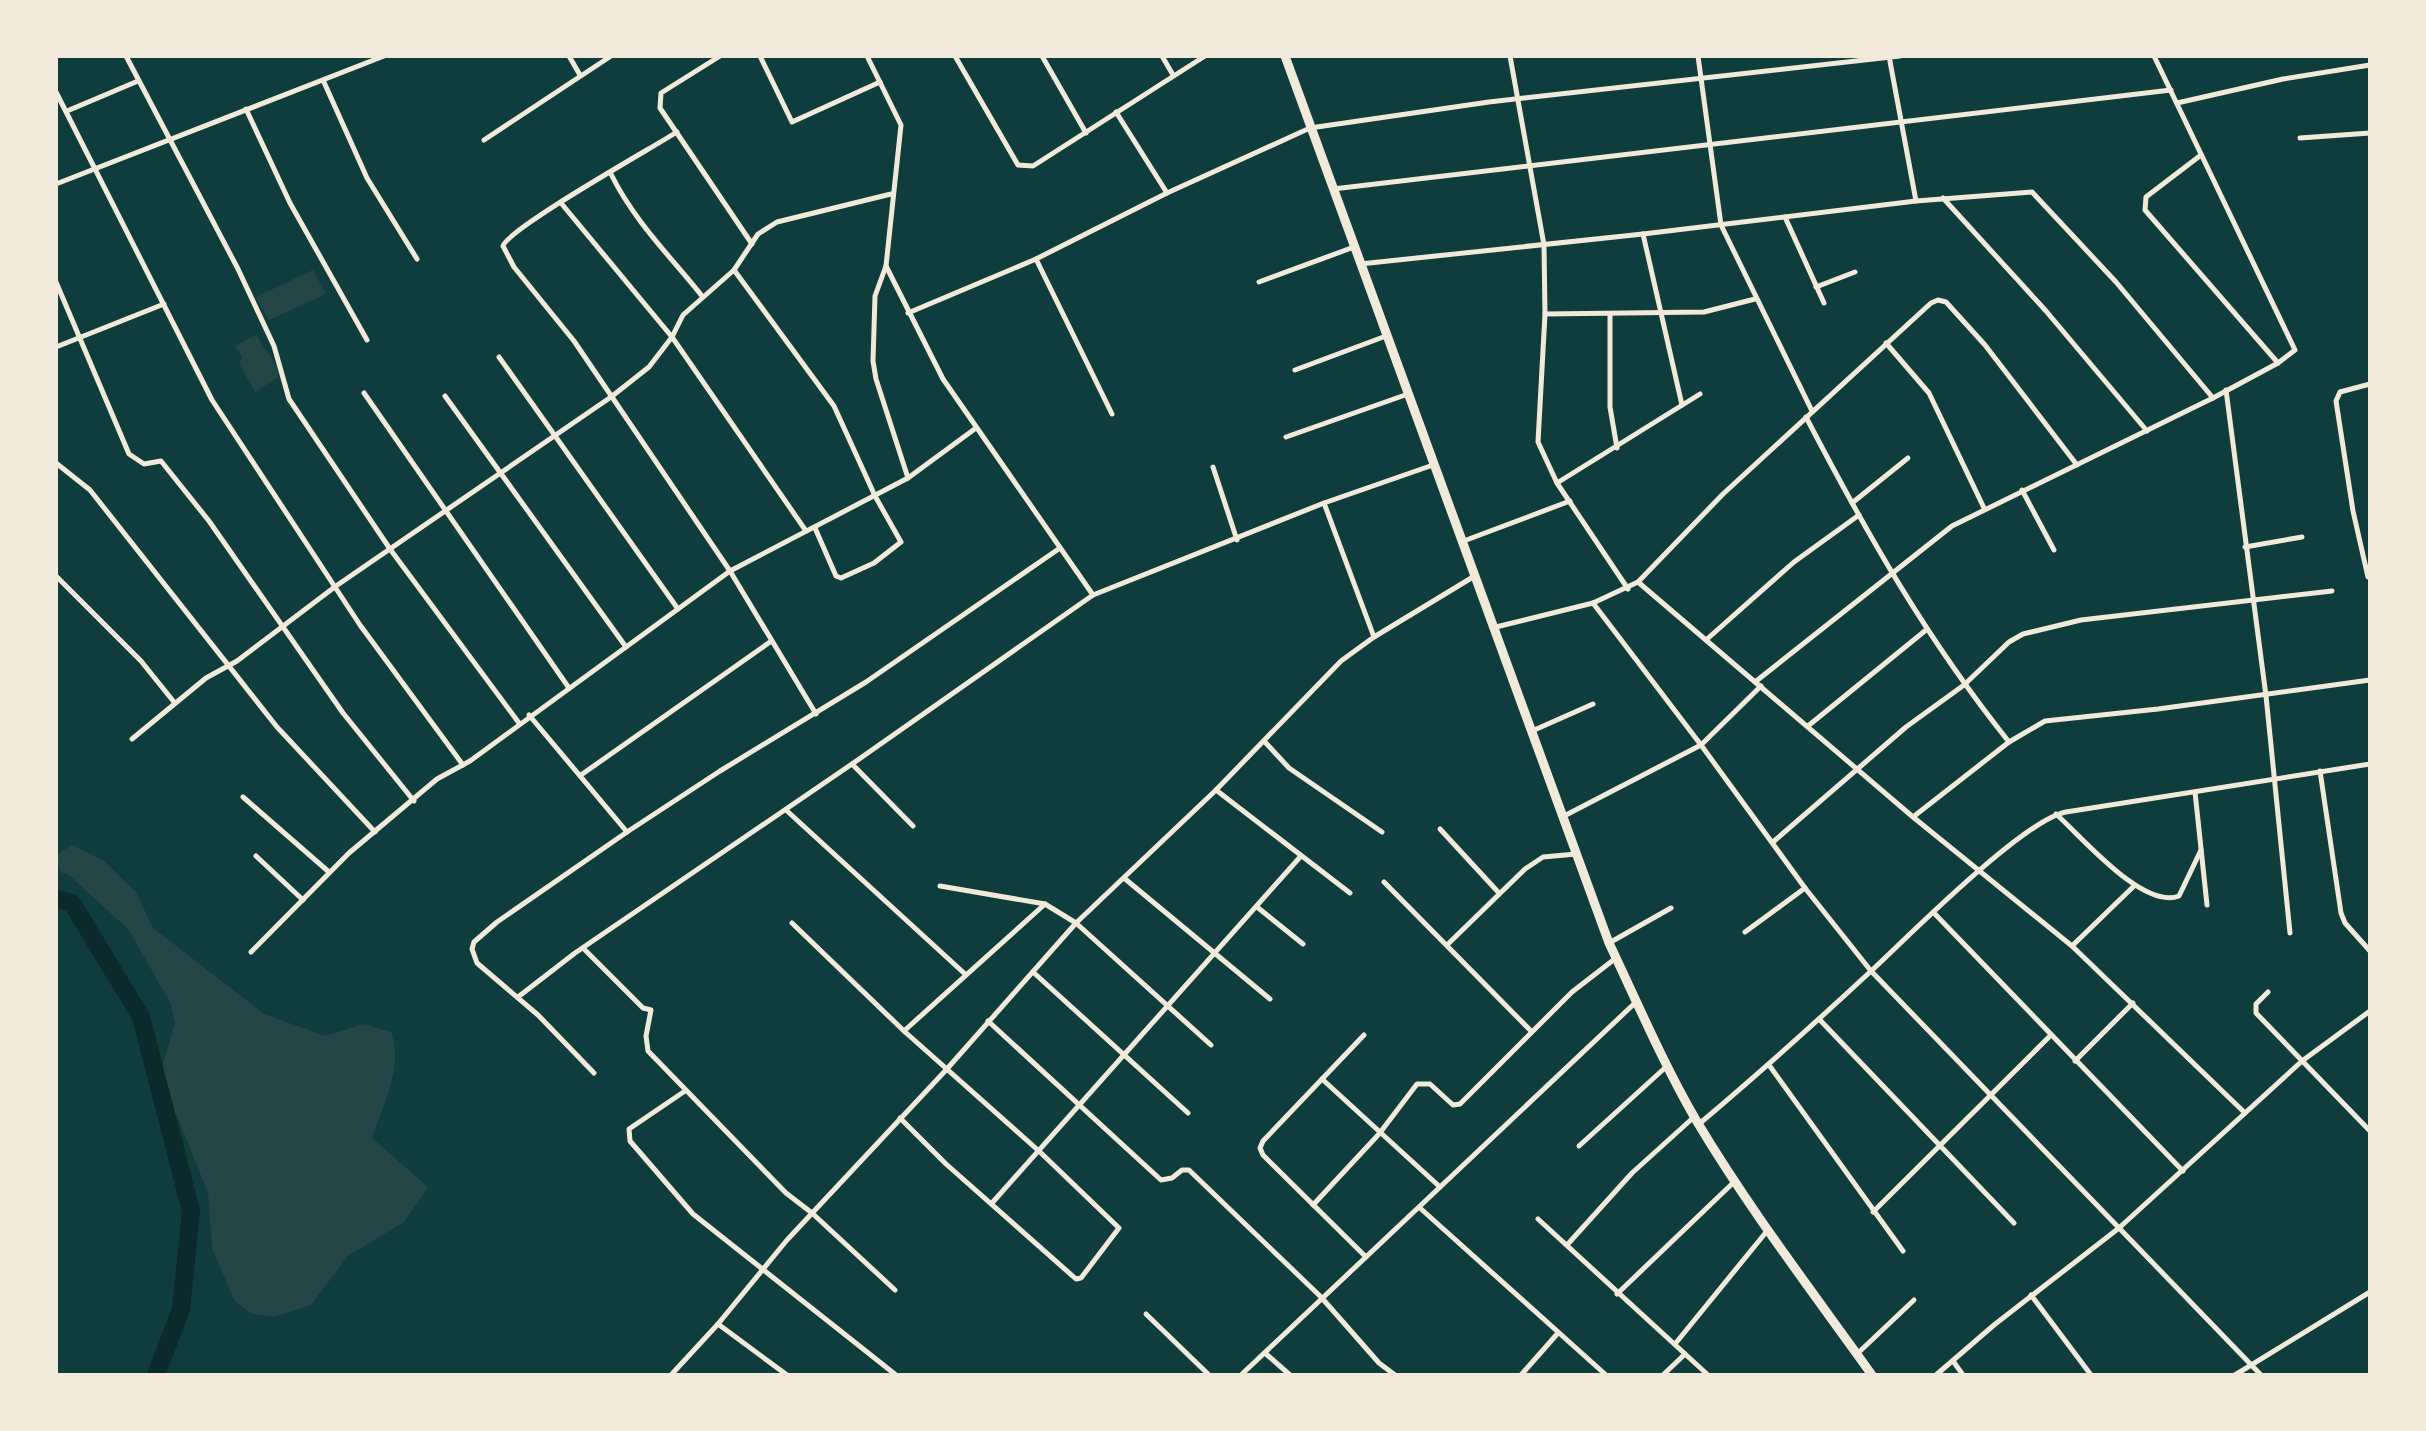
<svg xmlns="http://www.w3.org/2000/svg" width="2426" height="1431" viewBox="0 0 2426 1431" font-family="Georgia,serif">
<style>
.green{fill:#244646}
.lines{fill:none;stroke-linecap:round;stroke-linejoin:round}
.river{stroke:#0a2a2b;stroke-width:18}
.minor{stroke:#f1e9da;stroke-width:5}
.trunk{stroke:#f1e9da;stroke-width:9}
</style>
<rect width="100%" height="100%" fill="#0f3d3e"/>
<g class="green">
<path d="M 313,270 L 326,294 L 269,320 L 256,297 Z"/>
<path d="M 256,335 L 277,367 L 278,377 L 255,392 L 239,363 L 242,357 L 235,346 Z"/>
<path d="M 72,845 L 104,861 L 136,892 L 153,928 L 264,1014 L 325,1036 L 363,1024 L 391,1032 C 404,1067 383,1104 372,1138 L 428,1187 L 404,1222 L 348,1256 L 311,1305 L 274,1317 L 252,1314 L 234,1300 L 212,1248 L 208,1193 L 178,1118 L 161,1092 L 161,1071 L 175,1023 L 171,1004 L 128,929 L 69,875 L 60,872 L 56,855 Z"/>
</g>
<g class="lines">
<path class="river" d="M 56,899 L 72,903 L 141,1017 L 191,1211 L 181,1309 L 156,1375"/>
<g class="minor">
<path d="M 126,56 L 238,269 L 274,346 L 289,399 L 390,549 L 519,723"/>
<path d="M 569,56 L 580,75"/>
<path d="M 720,56 L 661,93 L 660,108 L 752,244"/>
<path d="M 760,56 L 792,122 L 880,82"/>
<path d="M 867,56 L 901,125 L 886,266 L 875,296 L 873,361 L 876,379 L 908,478"/>
<path d="M 955,56 L 1018,165 L 1033,166 L 1205,56"/>
<path d="M 1042,56 L 1086,133"/>
<path d="M 1162,56 L 1173,75"/>
<path d="M 1510,56 L 1544,245 L 1545,314 L 1538,442 L 1557,483 L 1628,589"/>
<path d="M 1698,56 L 1721,225 L 1812,411"/>
<path d="M 1889,56 L 1916,201"/>
<path d="M 323,80 L 367,178 L 417,259"/>
<path d="M 56,92 L 212,400 L 360,625 L 463,765"/>
<path d="M 2177,103 L 2283,79 L 2370,65"/>
<path d="M 246,109 L 290,203 L 367,340"/>
<path d="M 67,111 L 138,81"/>
<path d="M 1116,112 L 1167,193"/>
<path d="M 677,132 C 650,149 509,228 503,246 L 514,267 L 574,341 L 730,571 L 816,714"/>
<path d="M 2300,138 L 2370,133"/>
<path d="M 484,140 L 611,56"/>
<path d="M 2201,155 L 2146,197 L 2145,210 L 2278,363"/>
<path d="M 611,174 C 634,221 670,256 702,296"/>
<path d="M 56,184 L 384,56"/>
<path d="M 1333,189 L 2171,90"/>
<path d="M 1943,198 L 2046,311 L 2147,431"/>
<path d="M 561,203 L 672,337 L 806,531"/>
<path d="M 1785,217 L 1824,303"/>
<path d="M 1643,234 L 1682,405"/>
<path d="M 1036,259 L 1112,414"/>
<path d="M 1360,264 L 1643,234 L 1916,201 L 2032,192 L 2116,282 L 2213,398"/>
<path d="M 886,266 L 943,379 L 1093,595"/>
<path d="M 734,270 L 834,406 L 875,496 L 901,542 L 874,563 L 841,578 L 836,576 L 815,528"/>
<path d="M 56,282 L 129,454 L 144,464 L 161,461 L 209,521 L 343,713 L 414,801"/>
<path d="M 1259,282 L 1354,247"/>
<path d="M 1816,287 L 1855,272"/>
<path d="M 908,313 L 1036,259 L 1167,193 L 1310,128 L 1489,102 L 1900,56"/>
<path d="M 1545,314 L 1704,312 L 1755,299"/>
<path d="M 1610,315 L 1610,407 L 1617,448"/>
<path d="M 1886,343 L 1929,393 L 1984,508"/>
<path d="M 56,347 L 164,304"/>
<path d="M 499,357 L 678,609"/>
<path d="M 1295,370 L 1386,336"/>
<path d="M 2226,390 L 2266,696 L 2290,933"/>
<path d="M 364,393 L 569,688"/>
<path d="M 445,396 L 626,647"/>
<path d="M 1806,417 C 1867,534 1926,638 2009,742"/>
<path d="M 1286,437 L 1408,394"/>
<path d="M 56,463 L 90,490 L 277,727 L 375,832"/>
<path d="M 1213,467 L 1237,540"/>
<path d="M 1557,483 L 1700,394"/>
<path d="M 2022,490 L 2054,550"/>
<path d="M 1324,503 L 1374,637"/>
<path d="M 1852,503 L 1908,458"/>
<path d="M 1461,542 L 1570,501"/>
<path d="M 2245,547 L 2302,537"/>
<path d="M 56,576 L 141,661 L 174,702"/>
<path d="M 2368,577 L 2353,511 L 2336,401 L 2340,392 L 2370,384"/>
<path d="M 1638,582 L 1913,817 L 2072,946 L 2245,1113"/>
<path d="M 1593,603 L 1701,745 L 1805,888 L 1871,971 L 2261,1375"/>
<path d="M 1492,628 L 1593,603 L 1638,582 L 1723,494 L 1931,303 L 1938,300 L 1946,302 L 1985,345 L 2077,465"/>
<path d="M 1706,640 L 1794,562 L 1859,515"/>
<path d="M 1755,682 L 1952,526 L 2213,398 L 2278,363 L 2295,350 L 2154,56"/>
<path d="M 529,715 L 627,832"/>
<path d="M 1808,726 L 1926,630"/>
<path d="M 1532,731 L 1593,704"/>
<path d="M 132,739 L 206,678 L 237,661 L 336,586 L 611,397 L 649,367 L 672,337 L 683,315 L 734,270 L 758,234 L 777,222 L 891,194"/>
<path d="M 1264,741 L 1289,768 L 1382,832"/>
<path d="M 852,764 L 913,826"/>
<path d="M 2320,771 L 2341,913 L 2345,923 L 2370,951"/>
<path d="M 581,775 L 770,642"/>
<path d="M 1216,790 L 1350,893"/>
<path d="M 2195,792 L 2207,905"/>
<path d="M 243,797 L 329,872"/>
<path d="M 786,810 L 965,974"/>
<path d="M 2056,814 C 2082,837 2143,910 2179,896 L 2201,850"/>
<path d="M 1564,816 L 1701,745 L 1761,686"/>
<path d="M 1913,817 L 2009,742 L 2045,721 L 2158,709 L 2370,680"/>
<path d="M 1440,829 L 1499,893"/>
<path d="M 1773,842 L 1906,727 L 1964,685 L 2009,642 L 2023,634 L 2081,620 L 2332,591"/>
<path d="M 256,856 L 303,900"/>
<path d="M 1124,878 L 1270,999"/>
<path d="M 1384,882 L 1531,1031"/>
<path d="M 940,886 L 1045,904 L 1076,923 L 1211,1045"/>
<path d="M 1257,907 L 1303,944"/>
<path d="M 1934,913 L 2183,1171"/>
<path d="M 792,923 L 904,1031 L 1040,1152 L 1119,1228 L 1081,1278 L 1076,1279 L 946,1164 L 900,1118"/>
<path d="M 1745,932 L 1805,888"/>
<path d="M 1609,943 L 1671,908"/>
<path d="M 1447,945 L 1525,869 L 1543,857 L 1576,854"/>
<path d="M 2072,946 L 2134,886"/>
<path d="M 583,948 L 643,1008 L 651,1010 L 646,1036 L 648,1051 L 786,1193 L 812,1213 L 895,1290"/>
<path d="M 251,952 L 349,853 L 437,779 L 470,761 L 730,571 L 908,478 L 976,428"/>
<path d="M 1033,972 L 1188,1113"/>
<path d="M 2268,992 L 2256,1004 L 2256,1013 L 2370,1131"/>
<path d="M 518,997 L 575,953 L 852,764 L 1093,595 L 1324,503 L 1433,465"/>
<path d="M 1819,1019 L 2014,1223"/>
<path d="M 988,1021 L 1161,1180 L 1172,1178 L 1182,1170 L 1189,1170 L 1321,1297 L 1379,1363 L 1395,1375"/>
<path d="M 904,1031 L 1045,904"/>
<path d="M 1364,1035 L 1263,1141 L 1260,1148 L 1263,1155 L 1366,1257"/>
<path d="M 2075,1061 L 2133,1003"/>
<path d="M 1769,1065 L 1903,1251"/>
<path d="M 594,1073 L 538,1015 L 477,963 L 472,949 L 474,942 L 497,922 L 627,832 L 720,771 L 866,682 L 1060,548"/>
<path d="M 1322,1079 L 1440,1187"/>
<path d="M 685,1091 L 629,1129 L 630,1141 L 693,1214 L 896,1375"/>
<path d="M 1699,1124 C 1757,1075 1814,1024 1870,972 C 1907,938 2023,820 2066,812 L 2370,764"/>
<path d="M 1579,1146 L 1667,1066"/>
<path d="M 992,1203 L 1301,856"/>
<path d="M 1313,1205 L 1379,1134 L 1417,1084 L 1430,1084 L 1453,1105 L 1460,1104 L 1572,992 L 1616,958"/>
<path d="M 1420,1208 L 1606,1375"/>
<path d="M 1873,1212 L 2050,1036"/>
<path d="M 1538,1219 L 1708,1375"/>
<path d="M 1567,1245 L 1632,1173 L 1694,1117"/>
<path d="M 1617,1294 L 1735,1181"/>
<path d="M 2031,1295 L 2091,1375"/>
<path d="M 1146,1314 L 1209,1375"/>
<path d="M 718,1324 L 787,1375"/>
<path d="M 1675,1344 L 1767,1231"/>
<path d="M 1265,1353 L 1290,1375"/>
<path d="M 1857,1354 L 1914,1300"/>
<path d="M 1953,1361 L 1963,1375"/>
<path d="M 671,1375 L 718,1324 L 787,1240 L 946,1070 L 1076,923 L 1216,790 L 1341,661 L 1374,637 L 1473,577"/>
<path d="M 1241,1375 L 1636,1002"/>
<path d="M 1521,1375 L 1558,1333"/>
<path d="M 1663,1375 L 1685,1354"/>
<path d="M 1936,1375 L 1994,1325 L 2119,1228 L 2302,1061 L 2370,1011"/>
<path d="M 2235,1375 L 2370,1292"/>
</g>
<path class="trunk" d="M 1285,56 L 1609,943 C 1637,1002 1663,1063 1696,1120 C 1749,1209 1812,1291 1872,1375"/>
</g>
<rect width="2426" height="1431" fill="none" stroke="#f1e9da" stroke-width="116"/>
</svg>
